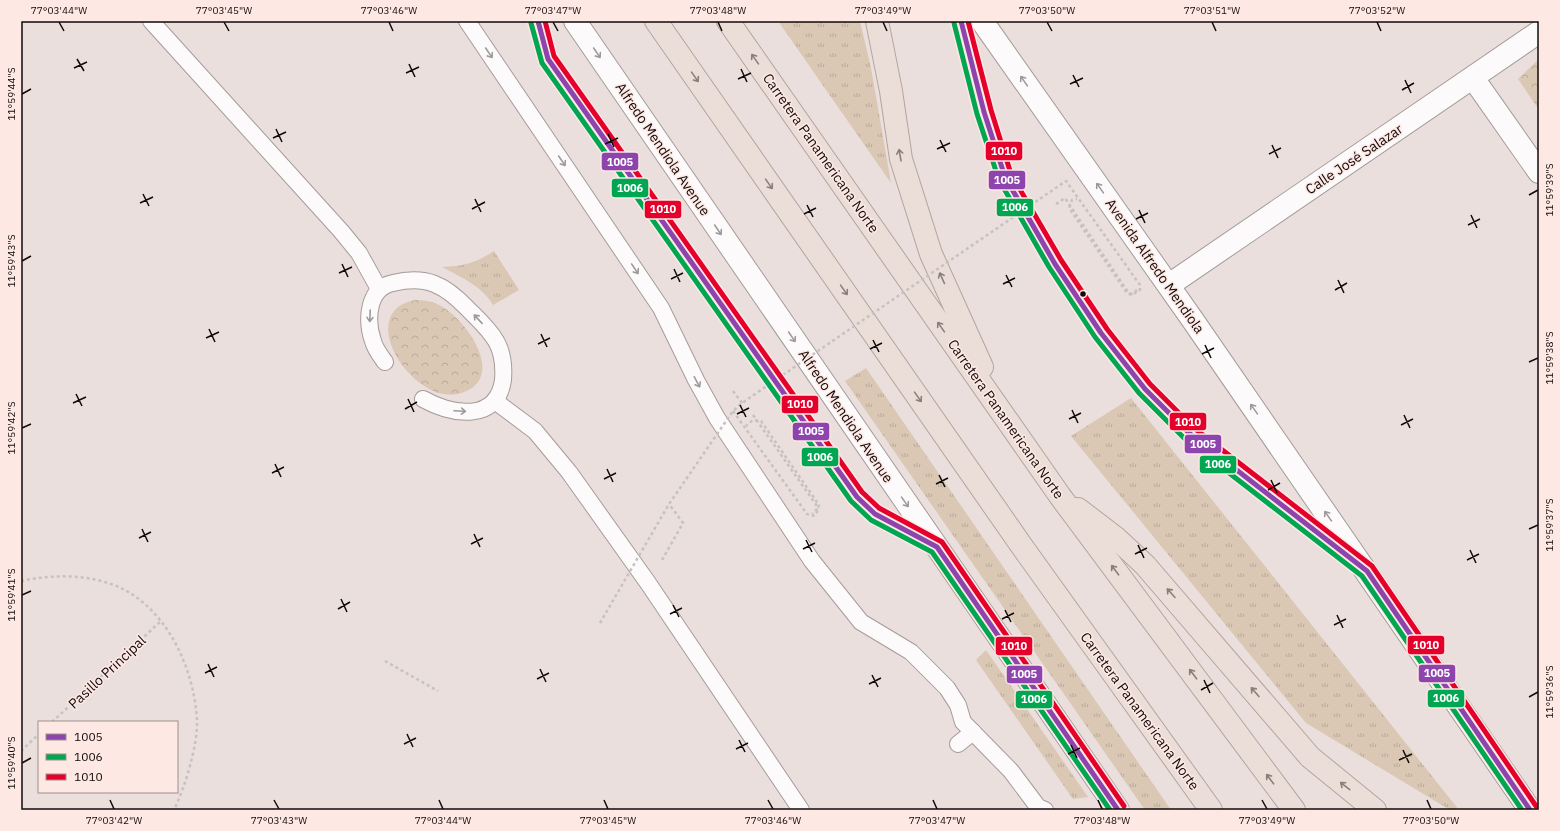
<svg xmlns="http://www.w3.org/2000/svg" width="1560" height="831" viewBox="0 0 1560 831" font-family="'IBM Plex Sans',sans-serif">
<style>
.grass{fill:url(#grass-tufts)}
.park{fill:url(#park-crowns)}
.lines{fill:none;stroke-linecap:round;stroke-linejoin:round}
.service-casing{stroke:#a59c9a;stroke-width:18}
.minor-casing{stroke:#a59c9a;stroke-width:24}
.secondary-casing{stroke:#a59c9a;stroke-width:24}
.motorway-casing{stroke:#b5a49d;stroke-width:24}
.path{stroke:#c5c2c1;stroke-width:2.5;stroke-dasharray:3 3;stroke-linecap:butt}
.service{stroke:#fcfafa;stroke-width:16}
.minor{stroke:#fcfafa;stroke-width:22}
.secondary{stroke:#fcfafa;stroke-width:22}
.motorway{stroke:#ebded8;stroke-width:22}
.path-bridge{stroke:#c5c2c1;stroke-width:2.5;stroke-dasharray:3 3;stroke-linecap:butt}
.bus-1-casing{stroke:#fee8e4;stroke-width:8}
.bus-2-casing{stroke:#fee8e4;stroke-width:8}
.bus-3-casing{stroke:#fee8e4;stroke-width:8}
.bus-1{stroke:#8e44ad;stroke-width:5}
.bus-2{stroke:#00a651;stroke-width:5}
.bus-3{stroke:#e4002b;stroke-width:5}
.oneway{stroke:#9e9a9a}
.oneway2{stroke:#887f7b}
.ticks{fill:none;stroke:#100a09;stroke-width:1.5}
.bus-dot{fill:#100a09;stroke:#fee8e4;stroke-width:1.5}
.labels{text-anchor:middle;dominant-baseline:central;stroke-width:3;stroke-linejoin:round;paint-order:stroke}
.street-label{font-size:14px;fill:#100a09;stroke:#fee8e4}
.line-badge{stroke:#fee8e4;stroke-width:1.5}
.badge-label{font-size:11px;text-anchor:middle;font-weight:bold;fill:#fff}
.neatline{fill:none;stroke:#100a09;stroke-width:1.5}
.ticks-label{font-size:10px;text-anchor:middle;fill:#100a09}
</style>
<defs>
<pattern id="grass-tufts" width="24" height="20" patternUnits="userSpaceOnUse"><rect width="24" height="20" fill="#dac7b4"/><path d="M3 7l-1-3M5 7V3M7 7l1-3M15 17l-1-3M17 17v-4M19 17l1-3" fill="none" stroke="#baaa99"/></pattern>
<pattern id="park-crowns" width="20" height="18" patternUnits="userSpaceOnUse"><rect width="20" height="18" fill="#dac7b4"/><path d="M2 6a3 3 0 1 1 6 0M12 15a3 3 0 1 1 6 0" fill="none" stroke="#baaa99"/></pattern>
</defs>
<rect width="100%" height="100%" fill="#eadfdd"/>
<g class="grass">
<path d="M 778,21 L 860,21 L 871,68 L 891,183 Z"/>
<path d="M 494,251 L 519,290 L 493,305 C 482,286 461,277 442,267 C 465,266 475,263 494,251 Z"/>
<path d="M 866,368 L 1171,810 L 1145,810 L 845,381 Z"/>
<path d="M 1131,398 L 1459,810 L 1450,810 L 1306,723 L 1071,436 Z"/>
<path d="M 986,650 L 1088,797 L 1073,799 L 976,660 Z"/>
</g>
<g class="park">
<path d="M 1539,59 L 1539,110 L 1518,79 Z"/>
<path d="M 415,300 C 426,300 436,302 444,308 C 470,324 508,382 458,394 C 412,404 353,312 415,300 Z"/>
</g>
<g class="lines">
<defs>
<g id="service">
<path d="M 151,21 L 341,231 L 359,253 L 379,289"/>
<path d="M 467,21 L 661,308 L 696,380 L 717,418 L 812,561 L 861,622 L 911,652 L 947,688 L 958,705 L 963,722 L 1011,771 L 1038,807 L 1045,810"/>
<path d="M 538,21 L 548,59 L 857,497 L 875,514 L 935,546"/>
<path d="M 961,21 L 984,112 L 1005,177 L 1055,264 L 1101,333 L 1145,389 L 1189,433 L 1351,559"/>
<path d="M 385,362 C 380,355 375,349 373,341 C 366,321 367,288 393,283 C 427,275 445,285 468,309 C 478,319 489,329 496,341 C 503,353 504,367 503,380 C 497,423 452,415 423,399"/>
<path d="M 495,401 L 535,431 L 569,472 L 648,583 L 801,810"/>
<path d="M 958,744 L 973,732"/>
</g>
<g id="minor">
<path d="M 1473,78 L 1539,172"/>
<path d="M 1169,285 L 1539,32"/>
</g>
<g id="secondary">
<path d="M 575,21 L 1118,810"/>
<path d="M 982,21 L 1192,319 L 1530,810"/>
</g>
<g id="motorway">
<path d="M 656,21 L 1021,545 L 1211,810"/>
<path d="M 728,21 L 1060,496 L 1294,810"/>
<path d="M 877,21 L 891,91 L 901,159 L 931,254 L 982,367"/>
<path d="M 1078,509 L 1116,538 L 1145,565 L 1310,757 L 1375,810"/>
</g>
</defs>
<use href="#service" class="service-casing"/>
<use href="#minor" class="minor-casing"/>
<use href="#secondary" class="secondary-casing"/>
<use href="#motorway" class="motorway-casing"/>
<g class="path">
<path d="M 1056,204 L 1065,198 L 1128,292 L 1132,294 L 1137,290"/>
<path d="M 733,391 L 742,403"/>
<path d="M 753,415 L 817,506 L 817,509 L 812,514"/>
<path d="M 662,560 L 683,523 L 669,504"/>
<path d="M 21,581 C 50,575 80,574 108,583 C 163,600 194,665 197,720 C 198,745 185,787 174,810"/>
<path d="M 385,661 L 438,691"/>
<path d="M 52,722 L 161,621"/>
<path d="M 21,751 L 39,734"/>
</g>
<use href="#service" class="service"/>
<use href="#minor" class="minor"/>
<use href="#secondary" class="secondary"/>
<use href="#motorway" class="motorway"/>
<g class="path-bridge">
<path d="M 733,411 L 807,514 L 811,516 L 816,515 L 819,505 L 761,421 L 753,420 L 746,426"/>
<path d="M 600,623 L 669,504 L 733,411 L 742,403 L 1066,181 L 1140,285 L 1140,290 L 1132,295 L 1127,293 L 1069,208 L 1072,200 L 1077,199"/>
</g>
<defs>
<g id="bus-1">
<path d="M 538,21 L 548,59 L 857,497 L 875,514 L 937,547 L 1118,810"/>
<path d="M 961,21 L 984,112 L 1005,177 L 1055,264 L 1101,333 L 1145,389 L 1189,433 L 1367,571 L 1530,810"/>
</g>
<g id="bus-2">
<path d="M 531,23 L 542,63 L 851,501 L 871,520 L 932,552 L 1110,810"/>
<path d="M 954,23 L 977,114 L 999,180 L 1049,267 L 1095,337 L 1139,393 L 1184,438 L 1362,576 L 1522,810"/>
</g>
<g id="bus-3">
<path d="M 545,21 L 554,56 L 862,492 L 879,508 L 942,542 L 1124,806"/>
<path d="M 968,21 L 991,110 L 1011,174 L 1061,260 L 1107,329 L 1150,384 L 1194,428 L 1372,566 L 1536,806"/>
</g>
</defs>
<use href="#bus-1" class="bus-1-casing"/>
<use href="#bus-2" class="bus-2-casing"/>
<use href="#bus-3" class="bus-3-casing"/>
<use href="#bus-1" class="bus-1"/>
<use href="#bus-2" class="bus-2"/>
<use href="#bus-3" class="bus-3"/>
</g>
<defs><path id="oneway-shaft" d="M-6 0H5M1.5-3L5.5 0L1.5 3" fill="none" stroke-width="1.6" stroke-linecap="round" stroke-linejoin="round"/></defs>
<g class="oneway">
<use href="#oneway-shaft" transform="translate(489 53) rotate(56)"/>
<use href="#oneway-shaft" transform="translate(597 53) rotate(56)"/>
<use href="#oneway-shaft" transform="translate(1024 81) rotate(-125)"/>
<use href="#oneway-shaft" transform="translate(562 161) rotate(56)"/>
<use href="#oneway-shaft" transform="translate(1100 188) rotate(-125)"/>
<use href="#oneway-shaft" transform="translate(718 230) rotate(56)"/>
<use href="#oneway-shaft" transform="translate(635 269) rotate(56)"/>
<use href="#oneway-shaft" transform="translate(370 316) rotate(92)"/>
<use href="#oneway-shaft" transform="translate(478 319) rotate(-133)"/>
<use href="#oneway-shaft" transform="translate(792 337) rotate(56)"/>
<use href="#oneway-shaft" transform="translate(697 382) rotate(62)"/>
<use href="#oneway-shaft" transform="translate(1254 409) rotate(-125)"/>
<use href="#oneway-shaft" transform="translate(460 411) rotate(3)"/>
<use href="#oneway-shaft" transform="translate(905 502) rotate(55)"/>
<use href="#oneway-shaft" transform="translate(1328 516) rotate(-125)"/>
</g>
<g class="oneway2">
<use href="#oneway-shaft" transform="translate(755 59) rotate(-125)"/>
<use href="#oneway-shaft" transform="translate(695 77) rotate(55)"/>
<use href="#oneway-shaft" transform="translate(900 155) rotate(-100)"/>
<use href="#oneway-shaft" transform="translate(769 184) rotate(55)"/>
<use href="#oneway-shaft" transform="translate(942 278) rotate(-114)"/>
<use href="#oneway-shaft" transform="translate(844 290) rotate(55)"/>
<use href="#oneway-shaft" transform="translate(941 327) rotate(-125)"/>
<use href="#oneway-shaft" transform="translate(918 397) rotate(55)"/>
<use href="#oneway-shaft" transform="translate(1115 570) rotate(-127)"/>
<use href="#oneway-shaft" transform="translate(1171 593) rotate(-132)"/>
<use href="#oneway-shaft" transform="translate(1193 674) rotate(-127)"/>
<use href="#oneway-shaft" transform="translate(1255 692) rotate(-131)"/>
<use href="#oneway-shaft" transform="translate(1270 779) rotate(-127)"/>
<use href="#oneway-shaft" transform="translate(1345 786) rotate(-142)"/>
</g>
<path class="ticks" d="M 59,22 L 64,31M 224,22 L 229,31M 389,22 L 393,31M 553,22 L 558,31M 718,22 L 722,31M 883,22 L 887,31M 1047,22 L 1052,31M 1212,22 L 1216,31M 1377,22 L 1381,31M 77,59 L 84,71M 409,64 L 415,77M 74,68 L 87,62M 741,69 L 747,82M 406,73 L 419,67M 1073,75 L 1079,87M 738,79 L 751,73M 1405,80 L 1411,93M 1070,84 L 1083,78M 1402,90 L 1414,83M 22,94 L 31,89M 276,129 L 282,142M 608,134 L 614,147M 273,138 L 286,132M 940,140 L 946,152M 605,144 L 618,138M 1272,145 L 1278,158M 937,149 L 950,143M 1269,154 L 1281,148M 143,194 L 149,206M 1529,195 L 1538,190M 475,199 L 481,212M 140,203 L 153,197M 807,205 L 813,217M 472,209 L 485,202M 1139,210 L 1145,223M 804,214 L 816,208M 1471,215 L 1477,228M 1136,219 L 1148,213M 1468,225 L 1480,219M 22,261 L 31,256M 342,264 L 348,277M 674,269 L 680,282M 339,273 L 352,267M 1006,275 L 1012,287M 671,279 L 683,273M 1338,280 L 1344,293M 1003,284 L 1015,278M 1335,290 L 1347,283M 209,329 L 215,342M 541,334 L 547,347M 206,338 L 219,332M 873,340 L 879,352M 538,344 L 550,338M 1205,345 L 1211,358M 870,349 L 882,343M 1202,354 L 1214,348M 1529,362 L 1538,358M 76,394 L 82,406M 408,399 L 414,412M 73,403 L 86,397M 740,405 L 746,417M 405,409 L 417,402M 1072,410 L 1078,423M 737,414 L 749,408M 1404,415 L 1410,428M 1069,419 L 1081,413M 1401,425 L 1413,419M 22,428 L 31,424M 275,464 L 281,477M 607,469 L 613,482M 272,473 L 284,467M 939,475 L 945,487M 604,479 L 616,473M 1271,480 L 1277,493M 936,484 L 948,478M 1268,490 L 1280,483M 142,529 L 148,542M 1529,529 L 1538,525M 474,534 L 480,547M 139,538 L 151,532M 806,540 L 812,552M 471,544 L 483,538M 1138,545 L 1144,558M 803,549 L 815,543M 1470,550 L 1476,563M 1135,554 L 1147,548M 1467,560 L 1479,554M 22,595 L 31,591M 341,599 L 347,612M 673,605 L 679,617M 338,609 L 350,602M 1005,610 L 1011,622M 670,614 L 682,608M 1337,615 L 1343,628M 1002,619 L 1014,613M 1334,625 L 1346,619M 208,664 L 214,677M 540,669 L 546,682M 205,673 L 217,667M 872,675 L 878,687M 537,679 L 549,673M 1204,680 L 1210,693M 869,684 L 881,678M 1201,690 L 1213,683M 1529,697 L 1538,692M 407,734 L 413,747M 739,740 L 745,752M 404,744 L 416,738M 1071,745 L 1077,758M 736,749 L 748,743M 1403,750 L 1409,763M 1068,754 L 1080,748M 1399,760 L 1412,754M 22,763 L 31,758M 110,800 L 114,809M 274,800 L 279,809M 439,800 L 443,809M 604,800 L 608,809M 768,800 L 773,809M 933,800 L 937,809M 1098,800 L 1102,809M 1262,800 L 1267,809M 1427,800 L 1431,809"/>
<circle class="bus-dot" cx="1083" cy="294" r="3.5"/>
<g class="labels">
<g class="street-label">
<text transform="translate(663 149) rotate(56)">Alfredo Mendiola Avenue</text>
<text transform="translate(821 153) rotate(55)">Carretera Panamericana Norte</text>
<text transform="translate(1354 159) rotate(-34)">Calle José Salazar</text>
<text transform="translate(1155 266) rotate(55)">Avenida Alfredo Mendiola</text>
<text transform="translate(846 416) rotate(56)">Alfredo Mendiola Avenue</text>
<text transform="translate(1006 419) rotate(55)">Carretera Panamericana Norte</text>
<text transform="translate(107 672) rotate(-43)">Pasillo Principal</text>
<text transform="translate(1140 711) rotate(54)">Carretera Panamericana Norte</text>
</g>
</g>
<g class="line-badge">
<rect x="985" y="141" width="38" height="20" rx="4" fill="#e4002b"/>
<rect x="601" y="152" width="38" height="19" rx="4" fill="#8e44ad"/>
<rect x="988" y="170" width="38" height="20" rx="4" fill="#8e44ad"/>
<rect x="611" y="178" width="38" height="20" rx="4" fill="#00a651"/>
<rect x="996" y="198" width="38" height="19" rx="4" fill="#00a651"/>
<rect x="644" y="200" width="38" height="19" rx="4" fill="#e4002b"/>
<rect x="781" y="395" width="38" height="19" rx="4" fill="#e4002b"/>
<rect x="1169" y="412" width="38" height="19" rx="4" fill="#e4002b"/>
<rect x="792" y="422" width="38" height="19" rx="4" fill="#8e44ad"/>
<rect x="1184" y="434" width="38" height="20" rx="4" fill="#8e44ad"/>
<rect x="801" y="447" width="38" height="20" rx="4" fill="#00a651"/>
<rect x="1199" y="455" width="38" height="19" rx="4" fill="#00a651"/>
<rect x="1407" y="635" width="38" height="20" rx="4" fill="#e4002b"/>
<rect x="995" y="636" width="38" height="20" rx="4" fill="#e4002b"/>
<rect x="1418" y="664" width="38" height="19" rx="4" fill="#8e44ad"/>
<rect x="1006" y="665" width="37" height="19" rx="4" fill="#8e44ad"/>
<rect x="1427" y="689" width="38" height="19" rx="4" fill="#00a651"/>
<rect x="1015" y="690" width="38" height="19" rx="4" fill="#00a651"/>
</g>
<g class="badge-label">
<text x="1004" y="155">1010</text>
<text x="620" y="166">1005</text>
<text x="1007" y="184">1005</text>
<text x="630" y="192">1006</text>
<text x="1015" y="211">1006</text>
<text x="663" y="213">1010</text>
<text x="800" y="408">1010</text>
<text x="1188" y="426">1010</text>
<text x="811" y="435">1005</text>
<text x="1203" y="448">1005</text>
<text x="820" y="461">1006</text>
<text x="1218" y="468">1006</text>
<text x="1426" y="649">1010</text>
<text x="1014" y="650">1010</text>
<text x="1437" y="677">1005</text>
<text x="1024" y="678">1005</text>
<text x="1446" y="702">1006</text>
<text x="1034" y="703">1006</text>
</g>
<rect width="1560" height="831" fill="none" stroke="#fee8e4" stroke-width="44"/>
<rect x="38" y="721" width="140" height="72" fill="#fee8e4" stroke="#9f8f8c"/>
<rect x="46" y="734" width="20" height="6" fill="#8e44ad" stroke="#9f8f8c"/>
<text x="74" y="741" font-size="12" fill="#100a09">1005</text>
<rect x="46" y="754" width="20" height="6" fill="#00a651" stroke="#9f8f8c"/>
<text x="74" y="761" font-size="12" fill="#100a09">1006</text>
<rect x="46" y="774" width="20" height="6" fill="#e4002b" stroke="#9f8f8c"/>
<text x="74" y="781" font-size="12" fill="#100a09">1010</text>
<rect x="22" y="22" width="1516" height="787" class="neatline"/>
<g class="ticks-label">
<text x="59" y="14">77°03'44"W</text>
<text x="224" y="14">77°03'45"W</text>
<text x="389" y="14">77°03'46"W</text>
<text x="553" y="14">77°03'47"W</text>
<text x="718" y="14">77°03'48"W</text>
<text x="883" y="14">77°03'49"W</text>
<text x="1047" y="14">77°03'50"W</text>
<text x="1212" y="14">77°03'51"W</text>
<text x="1377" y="14">77°03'52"W</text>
<text transform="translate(11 94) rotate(-90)" y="4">11°59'44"S</text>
<text transform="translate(1549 190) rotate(-90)" y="4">11°59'39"S</text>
<text transform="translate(11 261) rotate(-90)" y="4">11°59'43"S</text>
<text transform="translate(1549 358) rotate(-90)" y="4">11°59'38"S</text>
<text transform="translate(11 428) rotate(-90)" y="4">11°59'42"S</text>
<text transform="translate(1549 525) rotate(-90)" y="4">11°59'37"S</text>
<text transform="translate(11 595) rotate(-90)" y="4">11°59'41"S</text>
<text transform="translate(1549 692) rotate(-90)" y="4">11°59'36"S</text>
<text transform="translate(11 763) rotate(-90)" y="4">11°59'40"S</text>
<text x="114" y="824">77°03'42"W</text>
<text x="279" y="824">77°03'43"W</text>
<text x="443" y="824">77°03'44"W</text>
<text x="608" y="824">77°03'45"W</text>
<text x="773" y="824">77°03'46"W</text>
<text x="937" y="824">77°03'47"W</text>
<text x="1102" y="824">77°03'48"W</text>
<text x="1267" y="824">77°03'49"W</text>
<text x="1431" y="824">77°03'50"W</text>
</g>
</svg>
